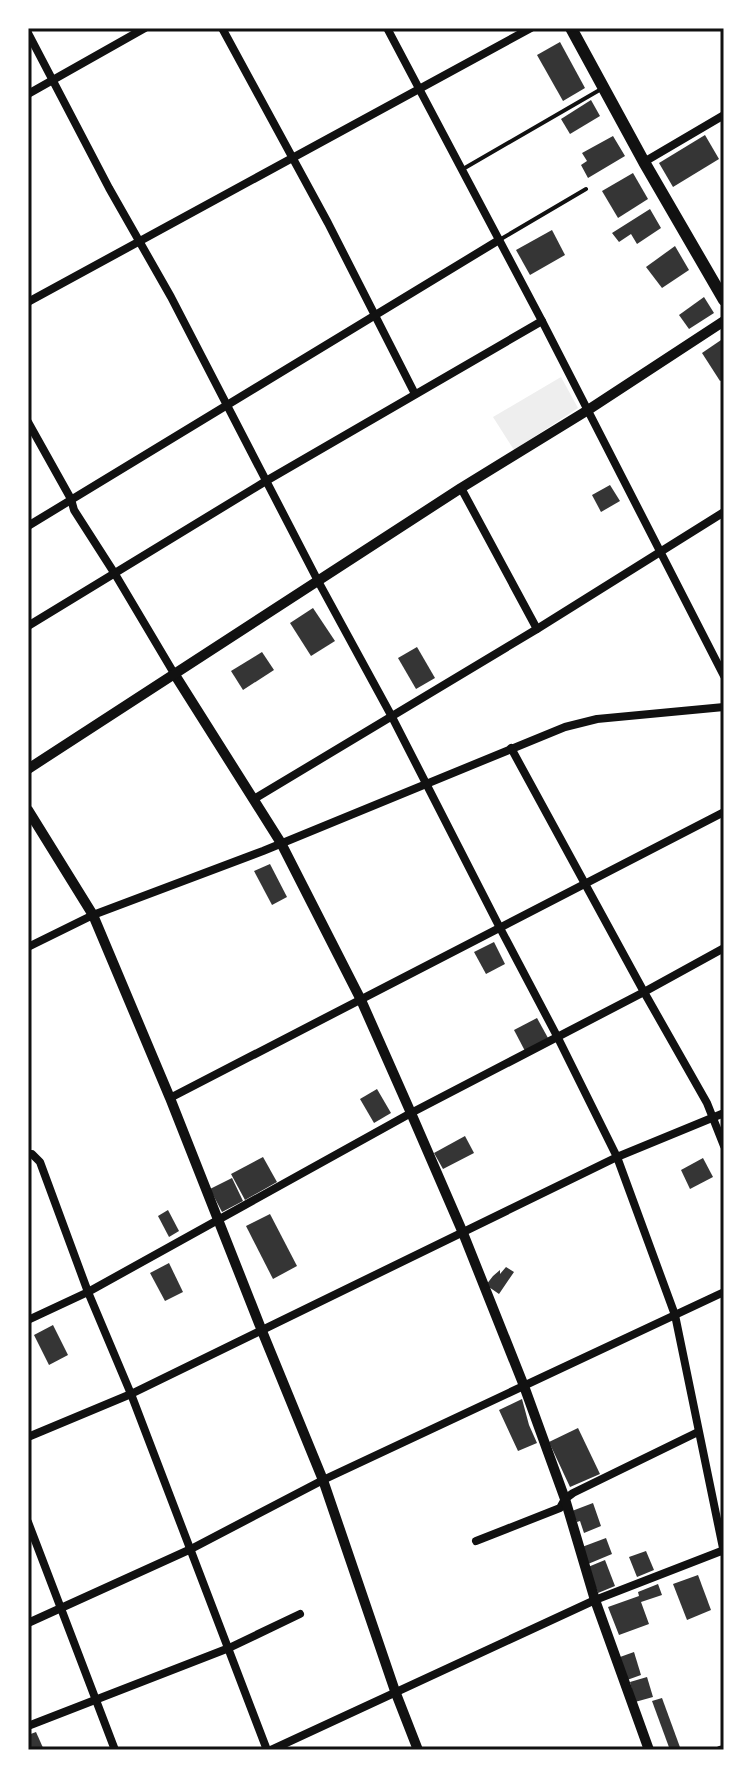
<svg xmlns="http://www.w3.org/2000/svg" width="752" height="1778" viewBox="0 0 752 1778" font-family="'Open Sans',sans-serif">
<style>
.green{fill:#eee}
.building{fill:#353535}
.lines{fill:none;stroke-linecap:round;stroke-linejoin:round}
.service{stroke:#111;stroke-width:4}
.minor{stroke:#111;stroke-width:8}
.tertiary{stroke:#111;stroke-width:10}
.primary{stroke:#111;stroke-width:12}
.neatline{fill:none;stroke:#111;stroke-width:3}
</style>
<rect width="100%" height="100%" fill="#fff"/>
<path class="green" d="M 561,377 L 578,408 L 514,450 L 493,417 Z"/>
<g class="building">
<path d="M 560,42 L 585,88 L 563,101 L 537,55 Z"/>
<path d="M 591,100 L 600,116 L 570,134 L 561,119 Z"/>
<path d="M 705,135 L 719,159 L 673,187 L 659,163 Z"/>
<path d="M 613,136 L 625,156 L 588,178 L 581,165 L 587,161 L 582,153 Z"/>
<path d="M 633,173 L 648,199 L 618,218 L 602,191 Z"/>
<path d="M 650,209 L 661,228 L 637,244 L 631,234 L 619,242 L 612,233 Z"/>
<path d="M 552,230 L 565,255 L 530,275 L 516,250 Z"/>
<path d="M 675,246 L 689,270 L 662,288 L 646,267 Z"/>
<path d="M 704,297 L 714,313 L 689,329 L 679,315 Z"/>
<path d="M 724,338 L 724,379 L 720,381 L 702,353 Z"/>
<path d="M 610,485 L 620,501 L 601,512 L 592,495 Z"/>
<path d="M 313,608 L 335,641 L 311,656 L 290,623 Z"/>
<path d="M 417,647 L 435,678 L 416,689 L 398,658 Z"/>
<path d="M 262,652 L 274,670 L 243,690 L 231,671 Z"/>
<path d="M 270,864 L 287,897 L 272,905 L 254,871 Z"/>
<path d="M 494,942 L 505,964 L 486,974 L 474,952 Z"/>
<path d="M 537,1018 L 548,1038 L 525,1051 L 514,1030 Z"/>
<path d="M 377,1089 L 391,1113 L 374,1123 L 360,1099 Z"/>
<path d="M 465,1136 L 474,1153 L 443,1169 L 434,1153 Z"/>
<path d="M 263,1157 L 277,1182 L 245,1200 L 231,1174 Z"/>
<path d="M 703,1158 L 713,1177 L 690,1189 L 681,1170 Z"/>
<path d="M 232,1178 L 243,1201 L 222,1212 L 210,1189 Z"/>
<path d="M 168,1210 L 179,1231 L 169,1237 L 158,1216 Z"/>
<path d="M 270,1214 L 297,1266 L 273,1279 L 246,1226 Z"/>
<path d="M 169,1263 L 183,1292 L 165,1301 L 150,1273 Z"/>
<path d="M 506,1267 L 514,1272 L 499,1294 L 486,1285 L 493,1276 L 500,1270 L 500,1274 Z"/>
<path d="M 53,1325 L 68,1355 L 49,1365 L 34,1335 Z"/>
<path d="M 522,1399 L 529,1425 L 537,1443 L 518,1451 L 499,1410 Z"/>
<path d="M 578,1428 L 600,1474 L 570,1487 L 549,1442 Z"/>
<path d="M 593,1503 L 601,1526 L 584,1533 L 580,1521 L 577,1522 L 572,1511 Z"/>
<path d="M 606,1538 L 612,1554 L 588,1564 L 582,1547 Z"/>
<path d="M 646,1551 L 654,1570 L 637,1577 L 629,1557 Z"/>
<path d="M 605,1560 L 615,1586 L 598,1593 L 588,1567 Z"/>
<path d="M 698,1575 L 711,1610 L 687,1620 L 673,1584 Z"/>
<path d="M 658,1584 L 662,1595 L 641,1602 L 649,1624 L 619,1635 L 608,1607 L 639,1596 L 638,1592 Z"/>
<path d="M 634,1652 L 641,1675 L 627,1680 L 620,1657 Z"/>
<path d="M 647,1677 L 653,1697 L 635,1702 L 630,1682 Z"/>
<path d="M 662,1698 L 681,1750 L 670,1750 L 652,1701 Z"/>
<path d="M 36,1732 L 44,1750 L 28,1750 L 28,1735 Z"/>
</g>
<g class="lines">
<g class="service">
<path d="M 463,169 L 603,88"/>
<path d="M 501,239 L 586,189"/>
</g>
<g class="minor">
<path d="M 222,28 L 328,223 L 415,394"/>
<path d="M 387,28 L 542,321 L 724,676"/>
<path d="M 28,33 L 109,188 L 171,297 L 318,581 L 391,715 L 500,928 L 558,1038 L 617,1157 L 675,1315 L 724,1553"/>
<path d="M 28,94 L 145,28"/>
<path d="M 644,162 L 724,115"/>
<path d="M 28,302 L 531,28"/>
<path d="M 28,422 L 71,499 L 74,510 L 115,574 L 175,675"/>
<path d="M 461,488 L 537,629"/>
<path d="M 28,526 L 499,240"/>
<path d="M 28,626 L 266,481 L 542,321"/>
<path d="M 511,748 L 644,992 L 707,1103 L 724,1146"/>
<path d="M 254,799 L 537,629 L 724,512"/>
<path d="M 28,947 L 93,915 L 263,851 L 565,727 L 597,719 L 724,707"/>
<path d="M 170,1098 L 724,812"/>
<path d="M 28,1154 L 32,1154 L 40,1162 L 88,1292 L 131,1394 L 267,1750"/>
<path d="M 28,1320 L 88,1292 L 411,1113 L 644,992 L 724,948"/>
<path d="M 28,1437 L 131,1394 L 617,1157 L 724,1113"/>
<path d="M 28,1522 L 115,1750"/>
<path d="M 476,1541 L 560,1508 L 565,1499 L 573,1493 L 698,1432"/>
<path d="M 28,1623 L 191,1549 L 323,1480 L 724,1292"/>
<path d="M 28,1726 L 229,1648 L 300,1614"/>
<path d="M 271,1750 L 595,1600 L 724,1550"/>
<path d="M 720,1750 L 724,1749"/>
</g>
<g class="tertiary">
<path d="M 175,675 L 281,843 L 361,1000 L 411,1113 L 463,1233 L 524,1386 L 565,1499 L 595,1600 L 649,1750"/>
<path d="M 28,769 L 461,488 L 588,410 L 724,321"/>
<path d="M 28,810 L 93,915 L 170,1098 L 262,1331 L 323,1480 L 395,1691 L 418,1750"/>
</g>
<path class="primary" d="M 571,28 L 644,162 L 724,300"/>
</g>
<rect width="752" height="1778" fill="none" stroke="#ffffff" stroke-width="60"/>
<rect x="30" y="30" width="692" height="1718" class="neatline"/>
</svg>
